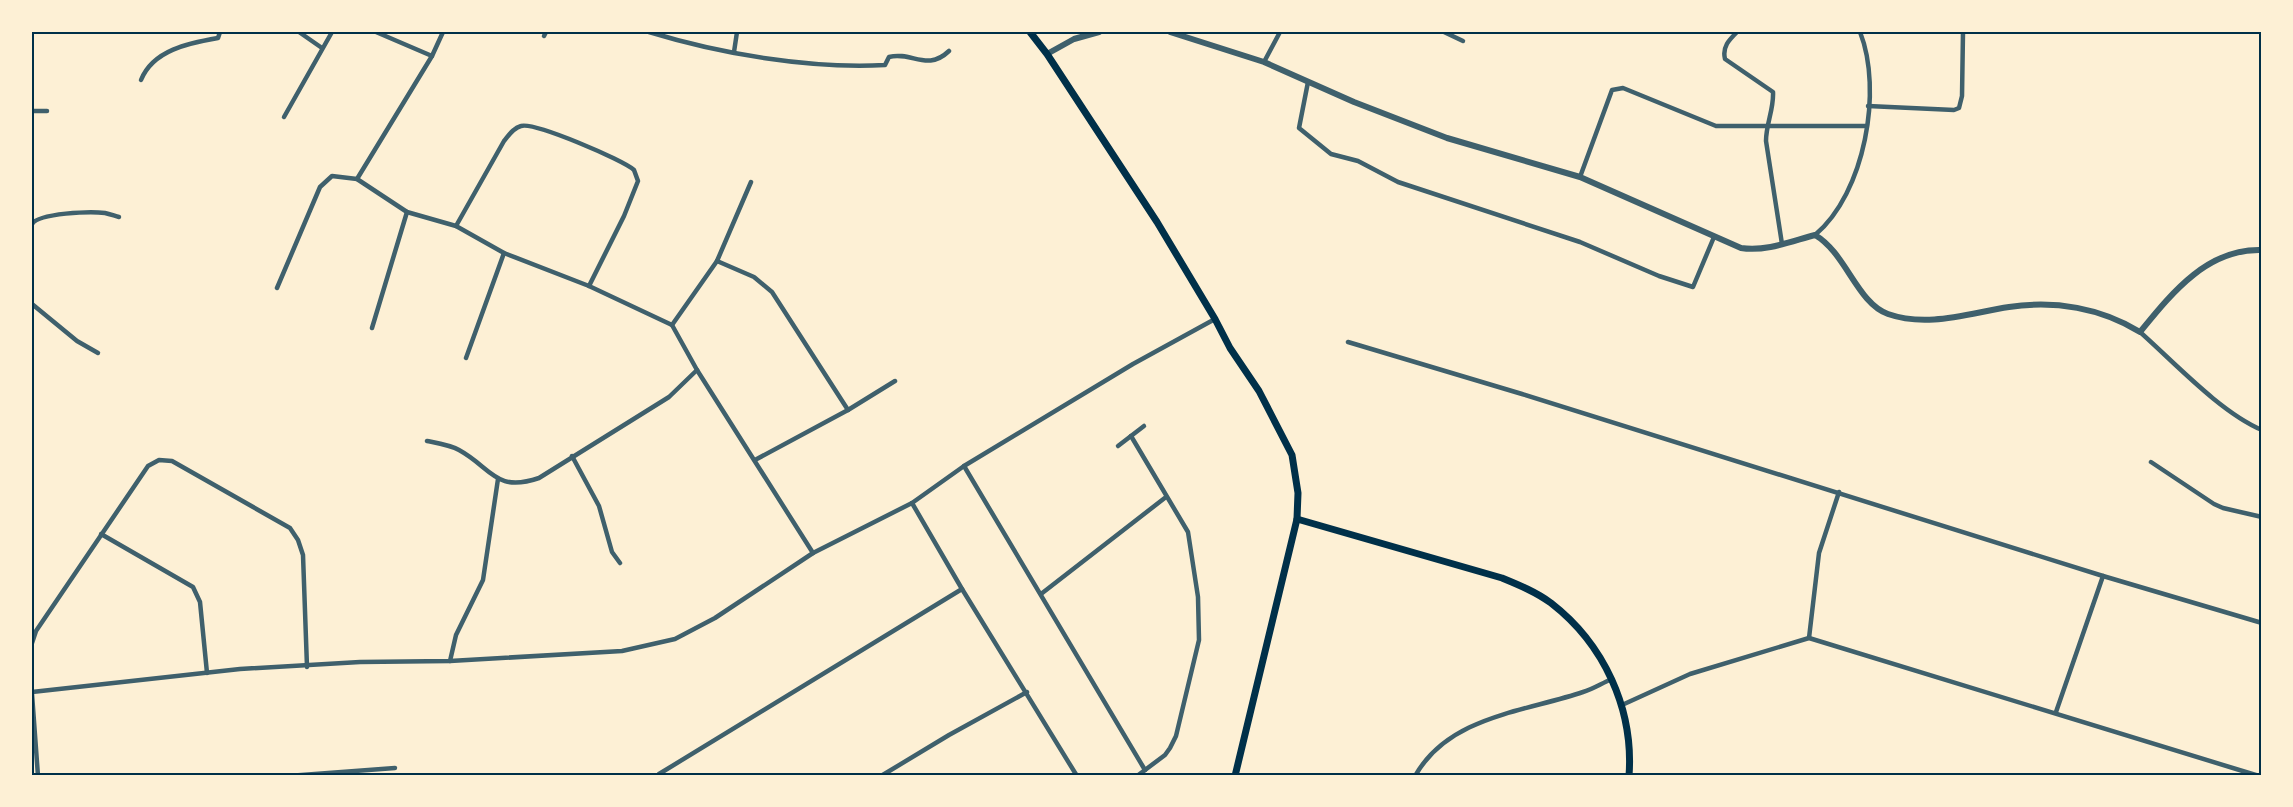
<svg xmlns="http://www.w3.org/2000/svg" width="2293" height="807" viewBox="0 0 2293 807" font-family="'PT Serif',serif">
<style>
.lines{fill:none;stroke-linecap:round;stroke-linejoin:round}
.minor{stroke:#3f606c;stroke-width:4.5}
.tertiary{stroke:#3f606c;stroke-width:6}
.secondary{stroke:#003049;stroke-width:7}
.neatline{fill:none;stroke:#003049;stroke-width:2}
</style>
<rect width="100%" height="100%" fill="#fdf0d5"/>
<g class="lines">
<g class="minor">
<path d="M 299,32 L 322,48"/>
<path d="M 376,32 L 432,56"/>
<path d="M 649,32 C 721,54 809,69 885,65 L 889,57 C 912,51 927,72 949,51"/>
<path d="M 1444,32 L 1463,41"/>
<path d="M 1737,32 C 1729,40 1722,47 1725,59 L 1773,92 C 1774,109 1766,124 1766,141 L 1782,244"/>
<path d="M 544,36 L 546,32"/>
<path d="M 734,52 L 737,32"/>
<path d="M 1264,62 L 1280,32"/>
<path d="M 141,80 C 153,50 189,43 218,38 L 220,32"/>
<path d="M 1308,82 L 1299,128 L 1331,154 L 1358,161 L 1398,182 L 1580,242 L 1659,276 L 1693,287 L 1714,237"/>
<path d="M 1868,106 L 1954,110 L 1959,108 L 1962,96 L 1963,32"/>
<path d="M 32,111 L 47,111"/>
<path d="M 284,117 L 332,32"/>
<path d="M 1580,177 L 1612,90 L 1623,88 L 1716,126 L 1866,126"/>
<path d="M 357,179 L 432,56 L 443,32"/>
<path d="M 32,224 C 39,213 91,211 105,213 C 110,214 115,216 119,217"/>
<path d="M 456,226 L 504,141 C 509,135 513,128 521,126 C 535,122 623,160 634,170 L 638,181 L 624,216 L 589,286"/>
<path d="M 1815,235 C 1865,193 1883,90 1860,32"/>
<path d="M 717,261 L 754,277 L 772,292 L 848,410"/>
<path d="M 277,288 L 320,187 L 332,176 L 357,179 L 407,212 L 456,226 L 504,253 L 589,286 L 672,325 L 697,370 L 813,553"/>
<path d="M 32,304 L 77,341 L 98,353"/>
<path d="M 672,325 L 717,261 L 751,182"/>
<path d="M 372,328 L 407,212"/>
<path d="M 2140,332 C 2175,363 2220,412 2262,430"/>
<path d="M 1348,342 L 1522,394 L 2103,576 L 2262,623"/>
<path d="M 466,358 L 504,253"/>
<path d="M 1131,436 L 1188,532 L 1198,597 L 1199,640 L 1176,736 L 1170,748 L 1165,755 L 1137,776"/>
<path d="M 427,441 C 437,443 450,445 459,450 C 492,468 495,493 539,478 L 669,397 L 697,370"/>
<path d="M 1118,446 L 1144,426"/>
<path d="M 572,456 L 599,506 L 612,552 L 620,563"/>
<path d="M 755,460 L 848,410 L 895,381"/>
<path d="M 2151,462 L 2214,504 L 2223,508 L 2262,517"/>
<path d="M 964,466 L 1145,770"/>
<path d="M 912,503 L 962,589 L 1077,776"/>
<path d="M 101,534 L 193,587 L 200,602 L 207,673"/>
<path d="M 1041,594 L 1166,497"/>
<path d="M 1809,638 L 1819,553 L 1839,492"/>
<path d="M 32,643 L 36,631 L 148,466 L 159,460 L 172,461 L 290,528 L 298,540 L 303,555 L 307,667"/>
<path d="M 450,661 L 456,635 L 483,580 L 498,479"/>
<path d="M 32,692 L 240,669 L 360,662 L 450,661 L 622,651 L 675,639 L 715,618 L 813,553 L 912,503 L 964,466 L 1133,364 L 1215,319"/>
<path d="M 32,694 L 38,776"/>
<path d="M 1622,705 L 1690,674 L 1809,638 L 2259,776"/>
<path d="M 2056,712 L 2103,576"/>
<path d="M 659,774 L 962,589"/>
<path d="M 288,776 L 395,768"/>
<path d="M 881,776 L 949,735 L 1027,692"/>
<path d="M 1415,776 C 1449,716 1524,712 1583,692 C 1593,689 1602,683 1612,679"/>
</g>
<g class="tertiary">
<path d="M 1170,32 L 1264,62 L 1354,102 L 1447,138 L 1580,177 L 1741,248 C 1766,252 1792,241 1815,235 C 1846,253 1857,303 1888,314 C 1928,328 1969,313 2009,307 C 2055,300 2101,308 2140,332 C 2171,294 2207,248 2262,250"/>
<path d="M 1047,54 L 1074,39 L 1099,32"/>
</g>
<g class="secondary">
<path d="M 1030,32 L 1047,54 L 1157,222 L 1215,319 L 1230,348 L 1259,391 L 1292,455 L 1298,493 L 1297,519 L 1235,776"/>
<path d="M 1297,519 L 1502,578 C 1519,585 1536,592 1551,603 C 1604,644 1634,709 1629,776"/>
</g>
</g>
<rect width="2293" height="807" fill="none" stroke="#fdf0d5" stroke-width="66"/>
<rect x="33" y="33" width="2227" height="741" class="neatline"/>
</svg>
